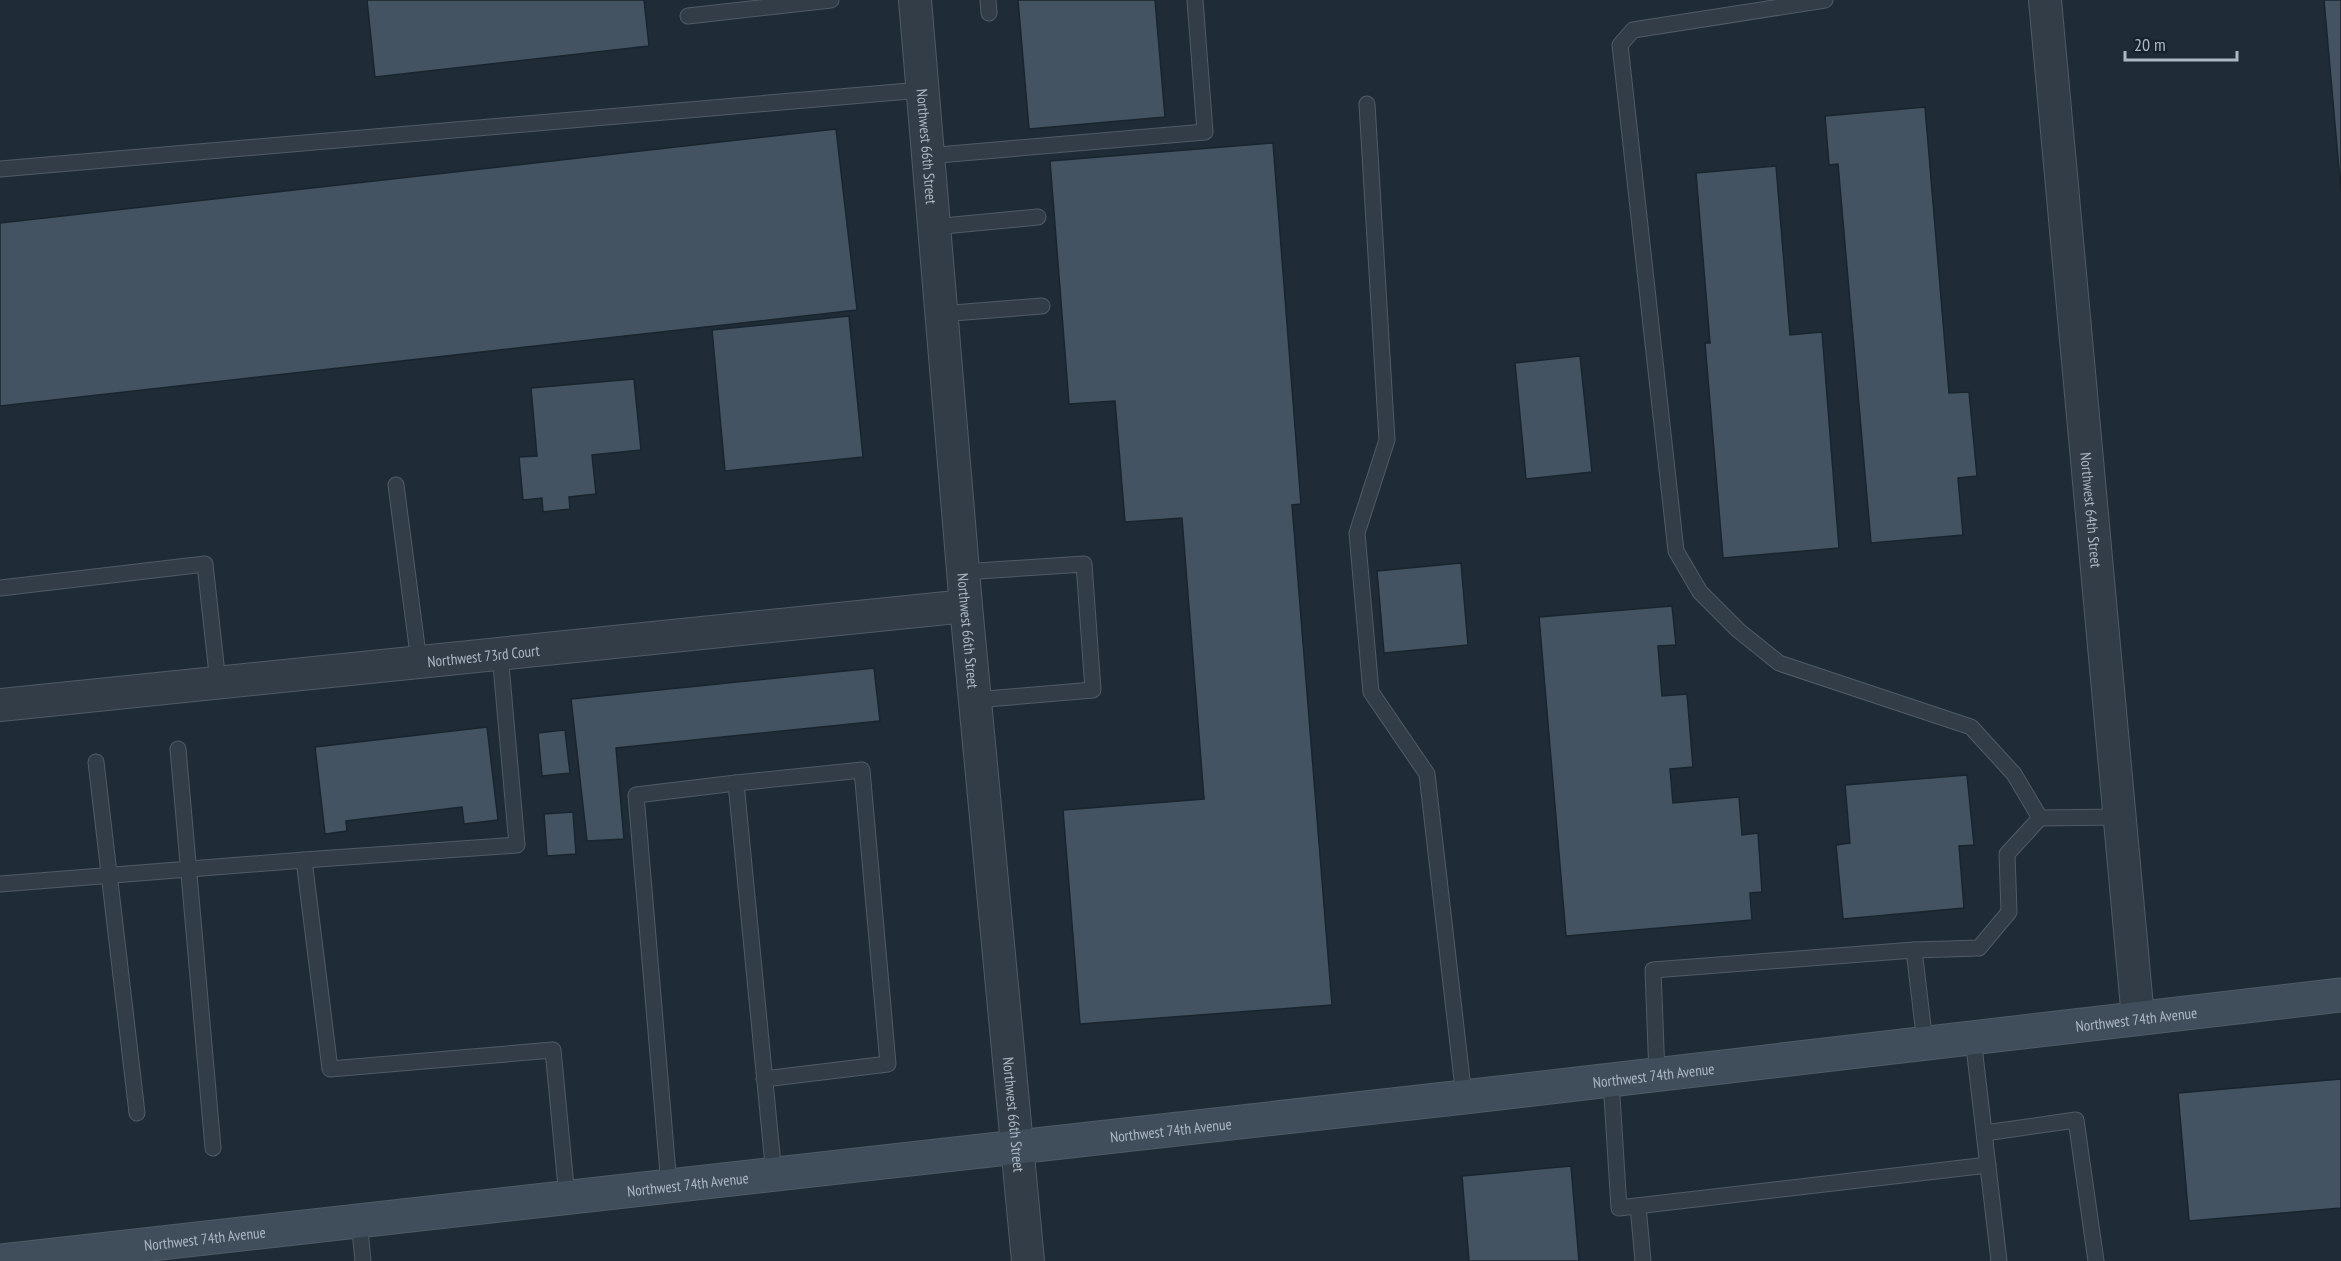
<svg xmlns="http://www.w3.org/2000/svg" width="2341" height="1261" viewBox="0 0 2341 1261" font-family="'PT Sans Narrow',sans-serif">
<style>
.building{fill:#445362;stroke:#1a242e;stroke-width:1.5}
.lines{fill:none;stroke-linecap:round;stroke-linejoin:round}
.lane-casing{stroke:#505b66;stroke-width:17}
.street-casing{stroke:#505b66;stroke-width:34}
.secondary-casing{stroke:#505b66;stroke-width:35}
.lane{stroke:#323d48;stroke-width:15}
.street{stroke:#323d48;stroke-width:32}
.secondary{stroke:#404d5b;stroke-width:33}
.labels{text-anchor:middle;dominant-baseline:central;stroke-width:5;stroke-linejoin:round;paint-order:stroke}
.street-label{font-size:15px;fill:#acb8c5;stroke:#18222c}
</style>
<rect width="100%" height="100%" fill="#1f2c37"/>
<g class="building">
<path d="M 367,0 L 644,0 L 649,46 L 375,77 Z"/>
<path d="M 1018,0 L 1155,0 L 1165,117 L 1029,129 Z"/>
<path d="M 2324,0 L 2341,0 L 2341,192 Z"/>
<path d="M 1925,107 L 1949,393 L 1969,392 L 1977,476 L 1958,478 L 1963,535 L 1871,543 L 1838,164 L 1829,165 L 1825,116 Z"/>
<path d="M 836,129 L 857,310 L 0,406 L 0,223 Z"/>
<path d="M 1273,143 L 1301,504 L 1292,505 L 1332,1005 L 1080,1024 L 1063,810 L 1204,799 L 1182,518 L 1125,522 L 1115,401 L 1069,404 L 1050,161 Z"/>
<path d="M 1776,166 L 1790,335 L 1822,332 L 1839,548 L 1723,558 L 1705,343 L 1710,343 L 1696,173 Z"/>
<path d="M 849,316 L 863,457 L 725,471 L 712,330 Z"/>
<path d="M 1580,356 L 1592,472 L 1526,479 L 1515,363 Z"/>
<path d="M 634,379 L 641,450 L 592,455 L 596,494 L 569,497 L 570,509 L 543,512 L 542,498 L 523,500 L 519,457 L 537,456 L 531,388 Z"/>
<path d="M 1461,563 L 1468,645 L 1384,653 L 1377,571 Z"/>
<path d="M 1672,606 L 1676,645 L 1658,646 L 1662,696 L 1687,694 L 1693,767 L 1670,769 L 1673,803 L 1739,797 L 1742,835 L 1758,833 L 1762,892 L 1750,893 L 1752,920 L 1566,936 L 1539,617 Z"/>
<path d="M 874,668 L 880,721 L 616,748 L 624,839 L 587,841 L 571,699 Z"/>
<path d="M 487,727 L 498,820 L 464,824 L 462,807 L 346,821 L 347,831 L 325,834 L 315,747 Z"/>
<path d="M 565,730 L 570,773 L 542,776 L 538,733 Z"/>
<path d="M 1967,775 L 1974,845 L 1959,846 L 1964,908 L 1843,919 L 1836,845 L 1850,843 L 1845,785 Z"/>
<path d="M 573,812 L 576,854 L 547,856 L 544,814 Z"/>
<path d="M 2341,1079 L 2341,1208 L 2189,1221 L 2178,1093 Z"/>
<path d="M 1571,1166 L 1579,1261 L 1469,1261 L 1462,1176 Z"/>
</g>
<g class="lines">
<defs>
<g id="lane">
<path d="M 988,0 L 989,13"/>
<path d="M 1825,0 L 1633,30 L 1620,45 L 1676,551 L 1700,592 L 1738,630 L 1779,663 L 1971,727 L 2014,774 L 2040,818"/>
<path d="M 688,16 L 831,0"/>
<path d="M 1367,104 L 1387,440 L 1357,533 L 1371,692 L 1427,774 L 1464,1097"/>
<path d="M 927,156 L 1205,132 L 1195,0"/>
<path d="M 0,169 L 921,90"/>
<path d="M 933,227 L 1038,217"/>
<path d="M 940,314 L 1042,306"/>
<path d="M 396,485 L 419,662"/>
<path d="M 963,572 L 1084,564 L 1093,690 L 975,700"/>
<path d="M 0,588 L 205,564 L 218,683"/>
<path d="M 178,749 L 213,1148"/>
<path d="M 96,762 L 137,1113"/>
<path d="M 304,860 L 517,845 L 500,654"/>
<path d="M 0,884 L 304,860 L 330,1069 L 553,1050 L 567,1197"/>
<path d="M 1914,950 L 1979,948 L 2009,912 L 2007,854 L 2040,818 L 2120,817"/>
<path d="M 1973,1038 L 1999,1261"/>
<path d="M 1657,1075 L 1653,970 L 1914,950 L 1925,1043"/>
<path d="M 764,1079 L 888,1064 L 862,770 L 736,783 L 774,1175"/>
<path d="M 1611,1081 L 1619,1208 L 1988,1165"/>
<path d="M 1985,1133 L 2076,1120 L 2096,1261"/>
<path d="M 669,1185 L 636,795 L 736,783"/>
<path d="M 1638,1206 L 1643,1261"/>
<path d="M 359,1220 L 363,1261"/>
</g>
<g id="street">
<path id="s1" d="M 915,0 L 966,606 L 1028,1261"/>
<path id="s2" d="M 2045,0 L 2138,1018"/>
<path id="s3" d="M 0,705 L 966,606"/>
</g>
<g id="secondary">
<path id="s4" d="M 0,1261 L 1464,1097 L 2341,995"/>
</g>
</defs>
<use href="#lane" class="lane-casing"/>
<use href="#street" class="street-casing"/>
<use href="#secondary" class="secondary-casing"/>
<use href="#lane" class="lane"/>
<use href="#street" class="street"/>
<use href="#secondary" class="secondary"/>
</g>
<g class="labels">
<g class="street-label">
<text stroke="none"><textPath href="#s1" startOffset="147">Northwest 66th Street</textPath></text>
<text stroke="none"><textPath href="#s2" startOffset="512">Northwest 64th Street</textPath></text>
<text stroke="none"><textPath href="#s1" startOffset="633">Northwest 66th Street</textPath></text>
<text stroke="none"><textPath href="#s3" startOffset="486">Northwest 73rd Court</textPath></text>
<text stroke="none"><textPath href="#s4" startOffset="2150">Northwest 74th Avenue</textPath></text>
<text stroke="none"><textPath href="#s4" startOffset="1664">Northwest 74th Avenue</textPath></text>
<text stroke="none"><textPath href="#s1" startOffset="1119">Northwest 66th Street</textPath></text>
<text stroke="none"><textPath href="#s4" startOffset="1178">Northwest 74th Avenue</textPath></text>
<text stroke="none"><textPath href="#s4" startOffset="692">Northwest 74th Avenue</textPath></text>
<text stroke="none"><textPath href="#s4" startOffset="206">Northwest 74th Avenue</textPath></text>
</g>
</g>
<path d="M2125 51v9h112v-9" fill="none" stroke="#acb8c5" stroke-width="3"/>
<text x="2134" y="51" font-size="18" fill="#acb8c5" stroke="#18222c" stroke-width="4.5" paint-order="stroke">20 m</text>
</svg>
